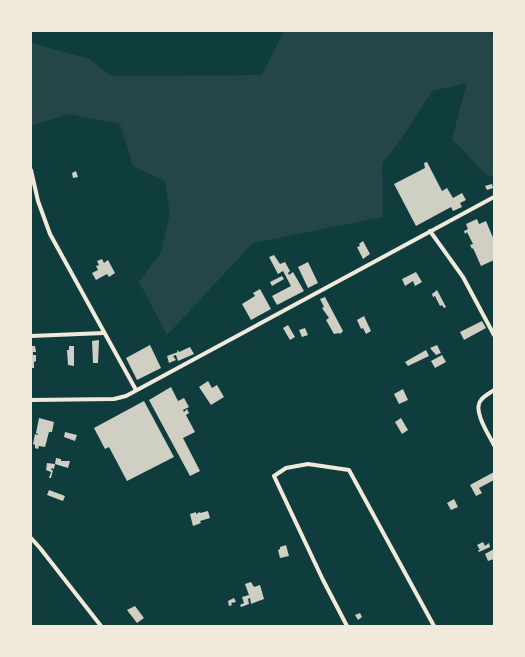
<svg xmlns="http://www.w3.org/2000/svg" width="525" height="657" viewBox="0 0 525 657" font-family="'Zilla Slab',serif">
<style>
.green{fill:#244646}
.building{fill:#cfcfc3}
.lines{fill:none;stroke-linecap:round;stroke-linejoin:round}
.minor{stroke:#f1e9da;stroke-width:4}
</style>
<rect width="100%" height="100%" fill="#0f3d3e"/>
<path class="green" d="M 284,31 L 488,31 L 494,35 L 494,177 L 486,174 L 452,139 L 467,83 L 432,91 L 400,141 L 382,163 L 383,217 L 253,243 L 167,335 L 139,282 L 161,252 L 170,214 L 165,181 L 133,166 L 120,124 L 69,114 L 31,126 L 31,43 L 89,59 L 112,76 L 262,75 Z"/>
<g class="building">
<path d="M 427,162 L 442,191 L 447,188 L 453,198 L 462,193 L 466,200 L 460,203 L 462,207 L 453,211 L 451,207 L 416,226 L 394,184 L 425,168 L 424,163 Z"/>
<path d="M 76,171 L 78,177 L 73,178 L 72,173 Z"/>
<path d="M 492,184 L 493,188 L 487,190 L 485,186 Z"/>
<path d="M 477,219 L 479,224 L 486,221 L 494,240 L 494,260 L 481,266 L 473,248 L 472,249 L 470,245 L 473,244 L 467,232 L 465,234 L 464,231 L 468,229 L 466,224 Z"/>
<path d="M 363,241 L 370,254 L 363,259 L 357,247 L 360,246 L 359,244 Z"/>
<path d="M 274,255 L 280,264 L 285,262 L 290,271 L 288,273 L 289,275 L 293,272 L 304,291 L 277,305 L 272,296 L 291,286 L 283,271 L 278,274 L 269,257 Z"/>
<path d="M 102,259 L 104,263 L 108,260 L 115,273 L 109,277 L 107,274 L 96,280 L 92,273 L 98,270 L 96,266 L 99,265 L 97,261 Z"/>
<path d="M 308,262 L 318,283 L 308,288 L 298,267 Z"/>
<path d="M 416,272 L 422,282 L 415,286 L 413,281 L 405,286 L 402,279 Z"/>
<path d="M 282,276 L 284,279 L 272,286 L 270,282 Z"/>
<path d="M 260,289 L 271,309 L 251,320 L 242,304 L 255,296 L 253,293 Z"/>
<path d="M 437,290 L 446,307 L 444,308 L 442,305 L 440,306 L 435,296 L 433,297 L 432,294 Z"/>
<path d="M 325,297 L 343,331 L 340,334 L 339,333 L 334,334 L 326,320 L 329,318 L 322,308 L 324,307 L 320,299 Z"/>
<path d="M 364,316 L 371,331 L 366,334 L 363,328 L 361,329 L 357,320 Z"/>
<path d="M 482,321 L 486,328 L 464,340 L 460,332 Z"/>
<path d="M 288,325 L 295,337 L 290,340 L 283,328 Z"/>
<path d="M 305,328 L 308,335 L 302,337 L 299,330 Z"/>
<path d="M 99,340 L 98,363 L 93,363 L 92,341 Z"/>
<path d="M 150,345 L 161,368 L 137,380 L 126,358 Z"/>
<path d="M 437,345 L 441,353 L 436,355 L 430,348 Z"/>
<path d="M 31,346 L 35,346 L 36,352 L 33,352 L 33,355 L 36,355 L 36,361 L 34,362 L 34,368 L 31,368 Z"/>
<path d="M 69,346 L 74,346 L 74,366 L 68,365 L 67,350 L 69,350 Z"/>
<path d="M 190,347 L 194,354 L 178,361 L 176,355 L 173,356 L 176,360 L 169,363 L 167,356 L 178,352 L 177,351 L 178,350 L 179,352 Z"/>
<path d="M 426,350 L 429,356 L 408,366 L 405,362 Z"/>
<path d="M 442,355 L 446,362 L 435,368 L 431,361 Z"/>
<path d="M 208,381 L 212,388 L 217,385 L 224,397 L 211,405 L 199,387 Z"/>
<path d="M 171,387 L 178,401 L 184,398 L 189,407 L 183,410 L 184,412 L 187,409 L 189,413 L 186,415 L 195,432 L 183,438 L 200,471 L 190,476 L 149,400 Z"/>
<path d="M 403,389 L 408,400 L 399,404 L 394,394 Z"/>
<path d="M 144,401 L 174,457 L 127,481 L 109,447 L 105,449 L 94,428 Z"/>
<path d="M 39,418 L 54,422 L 52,432 L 49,432 L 45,447 L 39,446 L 38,449 L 35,448 L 35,445 L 33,444 L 35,434 L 38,435 L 38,434 L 36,433 Z"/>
<path d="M 401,418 L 408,430 L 402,434 L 395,422 Z"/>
<path d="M 65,432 L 77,435 L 75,441 L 64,437 Z"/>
<path d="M 56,458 L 61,459 L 61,461 L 70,461 L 68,468 L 55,464 L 54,469 L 52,468 L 51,470 L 53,470 L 51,478 L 49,478 L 51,472 L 46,470 L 47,463 L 55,464 Z"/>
<path d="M 494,472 L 494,480 L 479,488 L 482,493 L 476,496 L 470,485 Z"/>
<path d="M 49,490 L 65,496 L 63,501 L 47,495 Z"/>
<path d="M 454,499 L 458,507 L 451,510 L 447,503 Z"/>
<path d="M 208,511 L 210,518 L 200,521 L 201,523 L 193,526 L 190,514 L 196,512 L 196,514 L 200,512 L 200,513 Z"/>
<path d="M 483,542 L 485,546 L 489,543 L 490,547 L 479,552 L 478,550 L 480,550 L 477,545 Z"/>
<path d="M 286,545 L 289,556 L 280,558 L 278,550 L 280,549 L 280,547 Z"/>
<path d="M 494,549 L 494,559 L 488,561 L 485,554 Z"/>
<path d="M 251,582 L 254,587 L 260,585 L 264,599 L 251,604 L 250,598 L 248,599 L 249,604 L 241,607 L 240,605 L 244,603 L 242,597 L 249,595 L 245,584 Z"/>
<path d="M 234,598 L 236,602 L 231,603 L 232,605 L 229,606 L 228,601 Z"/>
<path d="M 135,606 L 144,618 L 137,623 L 127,610 Z"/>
<path d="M 360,613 L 362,617 L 358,620 L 355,615 Z"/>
</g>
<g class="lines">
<g class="minor">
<path d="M 31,170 L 38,201 L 50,234 L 136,390"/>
<path d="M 430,231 L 463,277 L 494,335"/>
<path d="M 31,336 L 104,333"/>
<path d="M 494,390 C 490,393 484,396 481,400 C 472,410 489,435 494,445"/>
<path d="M 31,400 L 114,399 L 126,396 L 494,197"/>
<path d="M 31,538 L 40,548 L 101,626"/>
<path d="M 347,626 L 323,580 L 274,476 L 286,468 L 308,464 L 349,470 L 434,626"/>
</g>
</g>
<rect width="525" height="657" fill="none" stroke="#f1e9da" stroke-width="64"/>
</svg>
